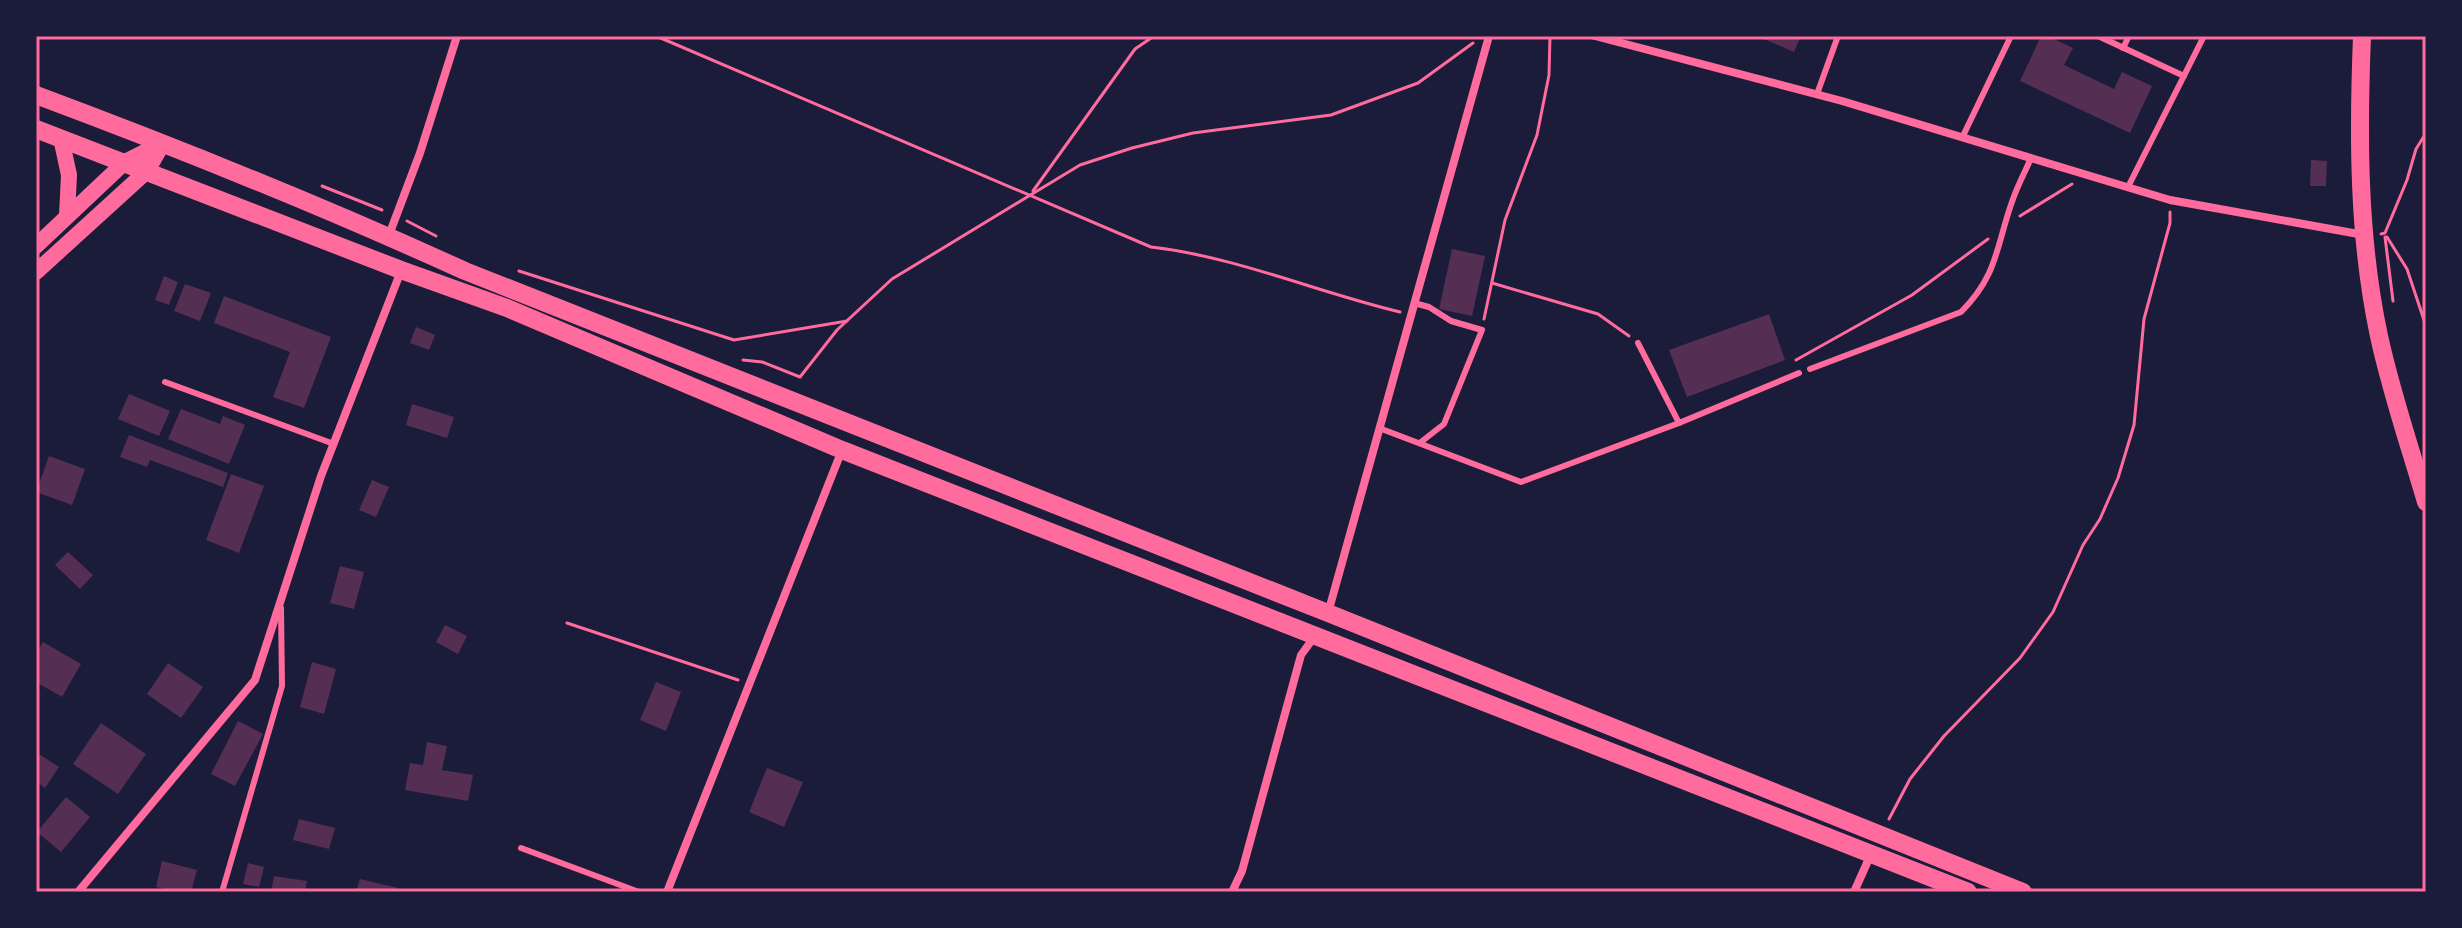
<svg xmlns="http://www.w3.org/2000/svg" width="2462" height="928" viewBox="0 0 2462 928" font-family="'Alegreya Sans',sans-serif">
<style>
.building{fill:#542f53}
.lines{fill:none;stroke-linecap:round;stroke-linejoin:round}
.path{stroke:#ff6b9d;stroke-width:3}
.service{stroke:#ff6b9d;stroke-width:6}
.minor{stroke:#ff6b9d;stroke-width:8}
.secondary{stroke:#ff6b9d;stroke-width:16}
.primary{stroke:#ff6b9d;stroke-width:18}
.neatline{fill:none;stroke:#ff6b9d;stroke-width:3}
</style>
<rect width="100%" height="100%" fill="#1b1b3a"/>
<g class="building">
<path d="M 1757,36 L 1801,36 L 1794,52 Z"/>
<path d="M 2041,36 L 2047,36 L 2073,48 L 2064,65 L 2114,89 L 2122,72 L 2152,86 L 2130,133 L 2020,81 Z"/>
<path d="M 2311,160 L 2327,161 L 2326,186 L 2310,186 Z"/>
<path d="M 1452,249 L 1485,256 L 1472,316 L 1439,309 Z"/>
<path d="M 164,276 L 178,282 L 169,305 L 155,300 Z"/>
<path d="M 185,284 L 211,293 L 200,321 L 174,311 Z"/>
<path d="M 224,296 L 331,337 L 304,408 L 273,397 L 290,352 L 214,323 Z"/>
<path d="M 1769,314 L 1785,360 L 1687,397 L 1669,350 Z"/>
<path d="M 416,327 L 435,335 L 429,350 L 410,343 Z"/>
<path d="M 129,394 L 170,411 L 159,436 L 118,419 Z"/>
<path d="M 412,404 L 454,417 L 447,438 L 406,425 Z"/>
<path d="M 181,409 L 220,424 L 223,416 L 245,425 L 229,464 L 168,439 Z"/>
<path d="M 129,435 L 228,473 L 223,487 L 150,460 L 147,467 L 120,457 Z"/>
<path d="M 49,456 L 85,469 L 72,505 L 36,492 Z"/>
<path d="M 231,474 L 264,486 L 239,553 L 206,540 Z"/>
<path d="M 372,480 L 389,487 L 376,517 L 359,510 Z"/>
<path d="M 68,552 L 93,575 L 80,589 L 55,565 Z"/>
<path d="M 340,566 L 364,572 L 354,609 L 330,603 Z"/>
<path d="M 445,625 L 467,636 L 458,654 L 436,642 Z"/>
<path d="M 43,642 L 81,664 L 62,697 L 36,682 L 36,654 Z"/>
<path d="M 312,662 L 336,669 L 324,714 L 300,707 Z"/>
<path d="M 168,663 L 203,687 L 181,718 L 147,694 Z"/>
<path d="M 656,682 L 681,692 L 666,731 L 640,720 Z"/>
<path d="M 238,721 L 263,734 L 235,786 L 211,774 Z"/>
<path d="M 101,723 L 146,754 L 118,794 L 73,764 Z"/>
<path d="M 427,742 L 447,746 L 442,770 L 473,775 L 468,801 L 405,790 L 410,763 L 423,765 Z"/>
<path d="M 36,752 L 59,767 L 45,788 L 36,781 Z"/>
<path d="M 767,768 L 803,782 L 784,827 L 749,812 Z"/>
<path d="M 66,797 L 90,817 L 61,852 L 37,832 Z"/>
<path d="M 299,819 L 335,828 L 329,849 L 293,840 Z"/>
<path d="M 162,861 L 197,870 L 191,892 L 177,892 L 156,887 Z"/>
<path d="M 248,863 L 264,867 L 259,887 L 243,884 Z"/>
<path d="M 274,876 L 307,881 L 305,892 L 271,892 Z"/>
<path d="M 360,879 L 398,888 L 397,892 L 356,892 Z"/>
</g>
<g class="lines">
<g class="path">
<path d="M 656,36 L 1151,247 C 1237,257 1316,292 1400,312"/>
<path d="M 2422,36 L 2426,41"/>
<path d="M 322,186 L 382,210"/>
<path d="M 1033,191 L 1135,49 L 1154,36"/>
<path d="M 2020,216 L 2072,184"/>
<path d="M 407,221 L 436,236"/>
<path d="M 2381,234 L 2385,233 L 2407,180 L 2416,149 L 2426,133"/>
<path d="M 2385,237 L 2393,301"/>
<path d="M 2387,237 L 2407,269 L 2426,326"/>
<path d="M 519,271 L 734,340 L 847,321"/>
<path d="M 1492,283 L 1598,314 L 1629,336"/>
<path d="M 1484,319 L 1505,220 L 1537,135 L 1549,75 L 1550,36"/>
<path d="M 743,360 L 762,362 L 800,377 L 837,330 L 892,279 L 1080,165 L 1132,148 L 1193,133 L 1331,115 L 1418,83 L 1473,43"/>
<path d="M 1796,360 L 1912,295 L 1988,239"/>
<path d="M 567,623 L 738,680"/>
<path d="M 1889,819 L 1910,779 L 1944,736 L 2020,658 L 2053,612 L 2083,545 L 2100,519 L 2118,478 L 2134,425 L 2144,319 L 2170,223 L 2170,212"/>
</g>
<g class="service">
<path d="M 2098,36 L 2184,76"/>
<path d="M 2123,48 L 2129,36"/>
<path d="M 1817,94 L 1838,36"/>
<path d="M 1962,138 L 2011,36"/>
<path d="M 2128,187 L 2204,36"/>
<path d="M 1414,303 L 1429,307 L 1451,321 L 1482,330 L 1444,424 L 1421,442"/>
<path d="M 1638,343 L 1679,423"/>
<path d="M 1810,369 L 1961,312 C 1999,274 1996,245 2013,199 C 2018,185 2025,172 2031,158"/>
<path d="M 165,382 L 334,444"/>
<path d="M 1379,428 L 1521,482 L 1679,423 L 1799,373"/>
<path d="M 521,848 L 639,892"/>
<path d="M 222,892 L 282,686 L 281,608"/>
</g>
<g class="minor">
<path d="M 1595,36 L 1842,101 L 2170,200 L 2364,235"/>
<path d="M 389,235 L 420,153 L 457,36"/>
<path d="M 1328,613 L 1489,36"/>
<path d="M 78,892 L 255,680 L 321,476 L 401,271"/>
<path d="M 667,892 L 842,450"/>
<path d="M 1232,892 L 1242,871 L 1301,655 L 1315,636"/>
<path d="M 1854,892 L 1871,854"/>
</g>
<g class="secondary">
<path d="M 61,138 L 69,175 L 67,216"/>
<path d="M 36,246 L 125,162 L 163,143"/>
<path d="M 36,272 L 147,171 L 163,143"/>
</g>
<g class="primary">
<path d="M 2362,36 C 2358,136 2358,238 2379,336 C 2391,392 2410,447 2426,502"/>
<path d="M 36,95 C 181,149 324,207 465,271 L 1328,613 L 2023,892"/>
<path d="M 36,129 L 401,270 L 507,308 L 842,450 L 1968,892"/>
</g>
</g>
<rect width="2462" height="928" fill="none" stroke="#1b1b3a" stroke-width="76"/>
<rect x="38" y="38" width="2386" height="852" class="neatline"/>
</svg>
